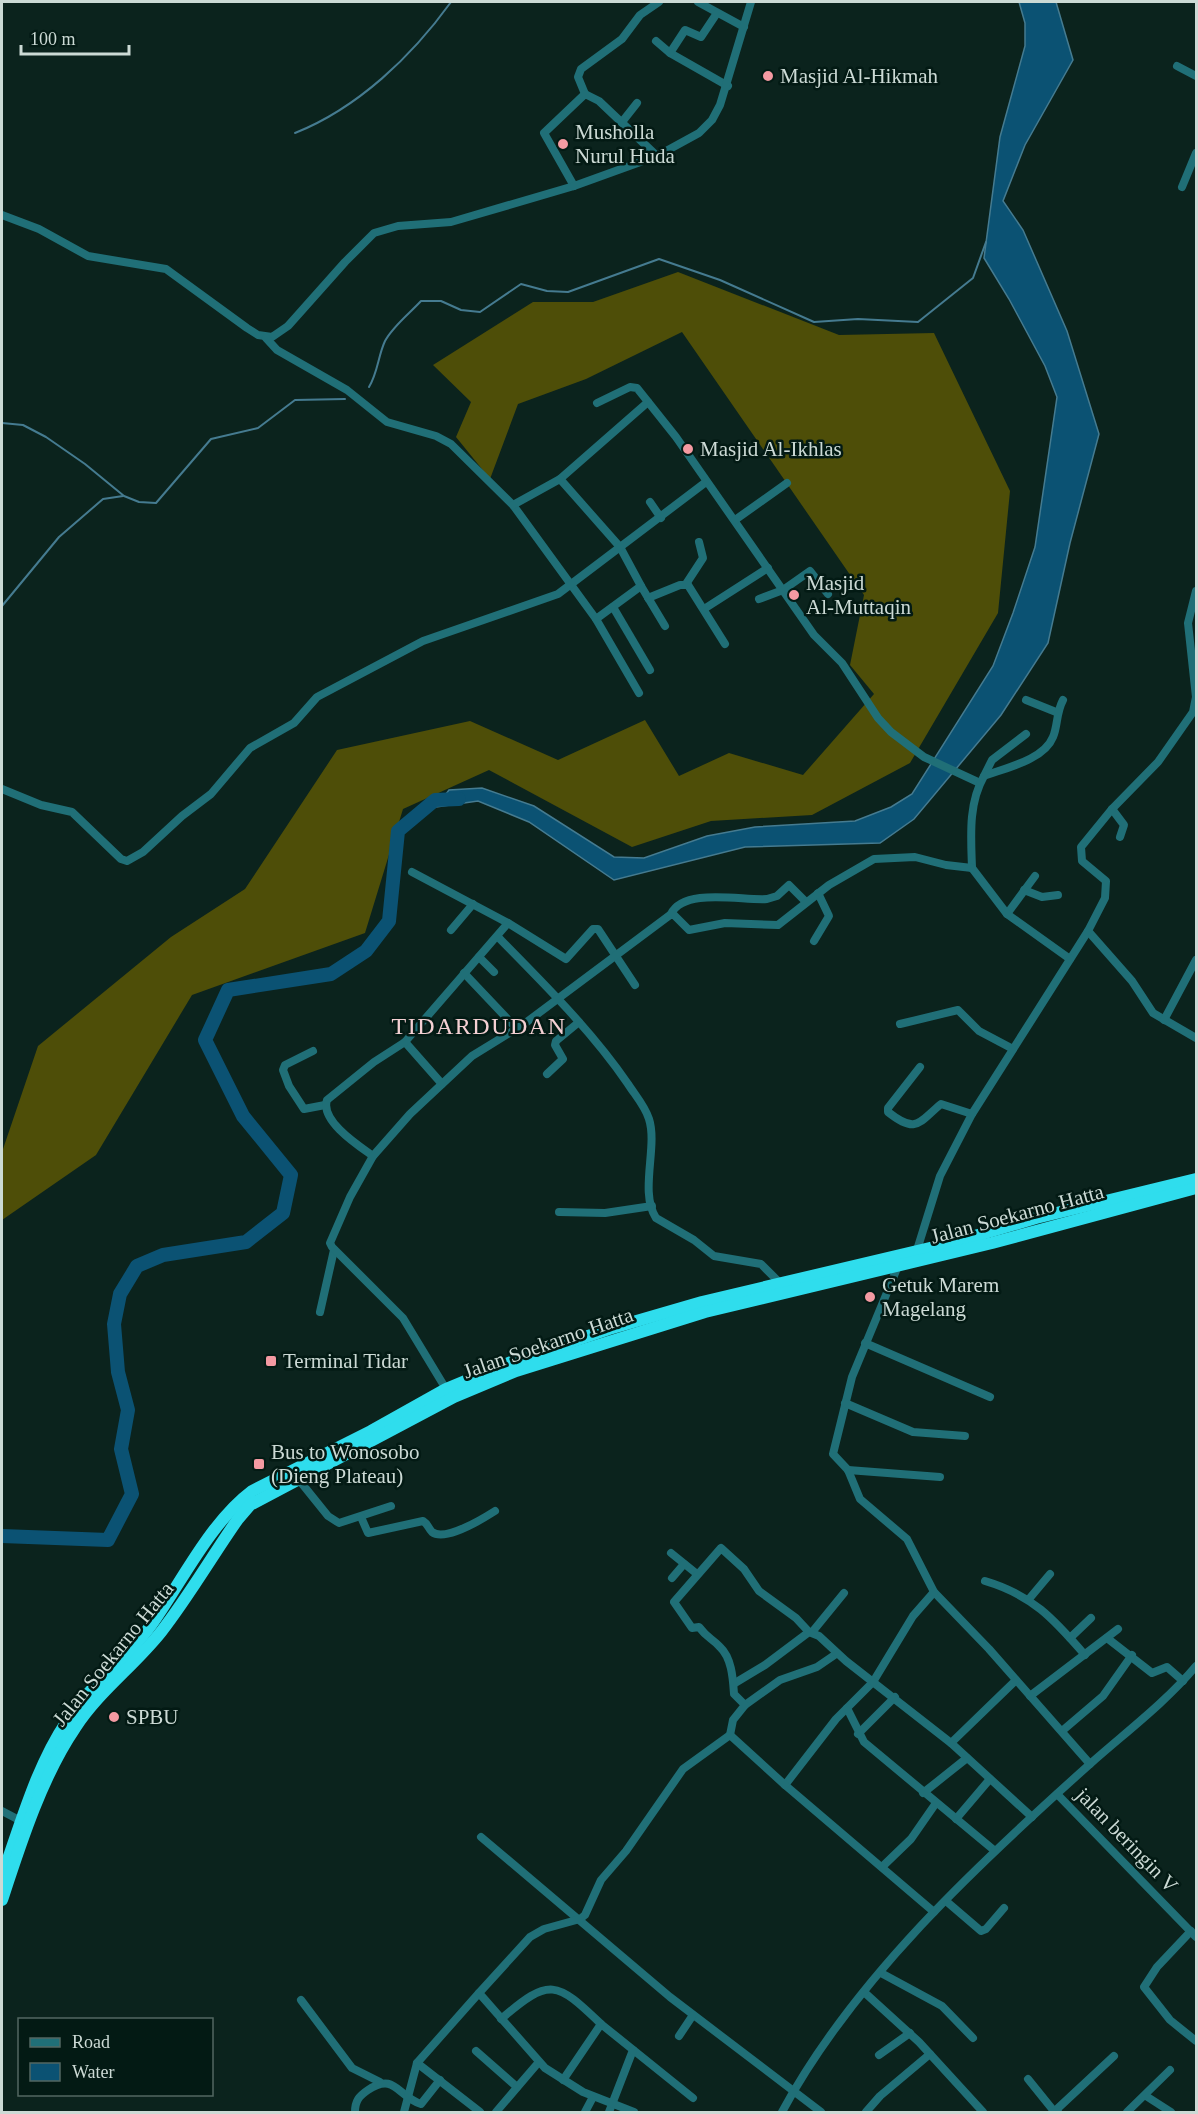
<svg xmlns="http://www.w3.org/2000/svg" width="1198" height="2114" viewBox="0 0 1198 2114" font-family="Georgia,serif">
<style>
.forest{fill:#4e4e08}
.water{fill:#0b5273;stroke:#457b90;stroke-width:1.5}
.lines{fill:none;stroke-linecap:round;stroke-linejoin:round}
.stream{stroke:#457b90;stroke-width:2}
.river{stroke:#0b5273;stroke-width:14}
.minor{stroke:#206f77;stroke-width:8}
.highway{stroke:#2fdded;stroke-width:12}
.poi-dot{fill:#f49aa2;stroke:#031a14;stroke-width:2}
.labels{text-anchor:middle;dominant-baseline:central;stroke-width:5;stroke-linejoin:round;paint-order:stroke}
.poi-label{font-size:21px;fill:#ccdad5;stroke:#031a14;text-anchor:start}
.street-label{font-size:21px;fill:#ccdad5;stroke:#031a14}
.quarter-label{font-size:24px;letter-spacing:1.5px;fill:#f4d0d3;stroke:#031a14}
</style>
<rect width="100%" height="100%" fill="#0b231d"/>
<path class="forest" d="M 678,272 L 839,335 L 934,333 L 1010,491 L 998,613 L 910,763 L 812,815 L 711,821 L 632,847 L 489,770 L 403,809 L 365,933 L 192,995 L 96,1155 L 2,1220 L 2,1152 L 38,1046 L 171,937 L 245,889 L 337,750 L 470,721 L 558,760 L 645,720 L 679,776 L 729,753 L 803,775 L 874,694 L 850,665 L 864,595 L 682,332 L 586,379 L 518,404 L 490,479 L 456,437 L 471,402 L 433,365 L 533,302 L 593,302 Z"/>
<path class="water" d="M 1019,2 L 1056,2 L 1073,60 L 1025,145 L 1003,201 L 1023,230 L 1067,331 L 1099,434 L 1070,543 L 1048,643 L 1001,715 L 914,819 L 880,843 L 745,847 L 614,880 L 529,822 L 478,801 L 436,807 L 449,790 L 482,788 L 534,806 L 614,857 L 644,858 L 707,836 L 755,827 L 855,821 L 891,807 L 912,794 L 993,666 L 1013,613 L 1035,547 L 1057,397 L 1045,366 L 1009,299 L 984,258 L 1000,137 L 1025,46 L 1025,23 Z"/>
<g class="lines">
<g class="stream">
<path d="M 295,133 C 358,108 412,56 451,2"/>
<path d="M 369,387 C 378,372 378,356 385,341 C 393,326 410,313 421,301 L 441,301 L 461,310 L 480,312 L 521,284 L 547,291 L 568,292 L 659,259 L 720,280 L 814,322 L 858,319 L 918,322 L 973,278 L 986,242"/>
<path d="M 2,423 L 23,425 L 46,437 L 85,464 L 124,496 L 139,502 L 156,503 L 211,439 L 258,428 L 295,400 L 345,399"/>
<path d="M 2,606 L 59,537 L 103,499 L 123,496"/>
</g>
<path class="river" d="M 2,1536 L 108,1540 L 132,1494 L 121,1449 L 128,1410 L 118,1372 L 114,1324 L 120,1294 L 137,1266 L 163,1255 L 246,1242 L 283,1213 L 291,1175 L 243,1116 L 205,1040 L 228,990 L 331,974 L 366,951 L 389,921 L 398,831 L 435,800 L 459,799"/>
<g class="minor">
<path d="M 698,2 L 744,27"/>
<path d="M 656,41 L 670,53 L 728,86"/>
<path d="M 670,53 L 685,30 L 701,37 L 717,13"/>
<path d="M 1177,66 L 1196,76"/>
<path d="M 585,94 L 578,77 L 581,69 L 622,39 L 640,15 L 659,2"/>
<path d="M 622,122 L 637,103"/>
<path d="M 574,186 L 544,133 L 585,94 L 599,101 L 657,156"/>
<path d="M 1182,187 L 1196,153"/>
<path d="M 2,215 L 39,229 L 88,256 L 166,269 L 247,328 L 258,335 L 272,337 L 288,326 L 345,262 L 374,233 L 398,226 L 451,222 L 574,186 L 657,156 L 699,133 L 712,120 L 720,105 L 751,2"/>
<path d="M 266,338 L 277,350 L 347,390 L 387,422 L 436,436 L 451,444 L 513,505 L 596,619"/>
<path d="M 597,403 L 630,387 L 637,388 L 676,437 L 814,635 L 842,663 L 878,718 L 891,732 L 924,757 L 980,783"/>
<path d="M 560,479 L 648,402"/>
<path d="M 650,502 L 661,518"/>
<path d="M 513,505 L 560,479 L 620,547 L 641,586 L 596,619 L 639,693"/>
<path d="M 735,520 L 787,483"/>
<path d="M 686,584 L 703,558 L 699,542"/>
<path d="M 641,586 L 665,626"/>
<path d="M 648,598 L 680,585 L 688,585 L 725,644"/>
<path d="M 759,599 L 783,590 L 810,571 L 828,594"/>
<path d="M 613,607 L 650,670"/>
<path d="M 704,609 L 768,568"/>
<path d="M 1026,700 L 1056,712"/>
<path d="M 984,776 L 992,760 L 1026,734"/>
<path d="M 2,789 L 41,805 L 72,812 L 121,859 L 127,861 L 143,852 L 182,816 L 211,794 L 250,748 L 294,723 L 317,697 L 423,641 L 558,594 L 706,482"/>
<path d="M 1112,809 L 1124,825 L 1120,837"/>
<path d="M 972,868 C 971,837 968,804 984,776 C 1005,768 1044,760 1053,737 C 1058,725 1056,713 1063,700"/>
<path d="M 412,872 L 508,923"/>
<path d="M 1024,890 L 1042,897 L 1058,895"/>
<path d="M 671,914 C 684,887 743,901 767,899 L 777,896 L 789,885 L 806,902"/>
<path d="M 1007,914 L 1035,876"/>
<path d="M 451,930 L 473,904"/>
<path d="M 1088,931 L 1132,981 L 1153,1013 L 1196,1038"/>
<path d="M 498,937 C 543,983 591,1030 628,1084 C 635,1095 645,1106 649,1119 C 658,1147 639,1192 656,1218 L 694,1240 L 714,1256 L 761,1264 L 781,1284"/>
<path d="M 814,941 L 829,916 L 818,893"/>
<path d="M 479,957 L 494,972"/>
<path d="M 464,973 L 517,1029"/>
<path d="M 1164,1020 L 1196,960"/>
<path d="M 900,1024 L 958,1010 L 979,1031 L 1013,1049"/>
<path d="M 405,1042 L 442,1084"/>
<path d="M 313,1051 L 285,1065 L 283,1070 L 289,1086 L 304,1109 L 325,1105"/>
<path d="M 920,1067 L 888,1108 L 888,1112 C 917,1135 919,1122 941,1104 L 972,1114"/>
<path d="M 547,1074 L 563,1059 L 555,1045 L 556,1041 L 579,1022"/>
<path d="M 373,1156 C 359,1146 320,1121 327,1100 L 374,1062 L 405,1042 L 508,923 L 566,959 L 593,929 L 598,929 L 635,985"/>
<path d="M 559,1212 L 605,1213 L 652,1206"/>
<path d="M 917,1250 L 940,1176 L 972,1114 L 1088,931 L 1105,898 L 1106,881 L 1082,861 L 1081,847 L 1112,809 L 1158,762 L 1193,712 L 1196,697 L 1188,623 L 1196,591"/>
<path d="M 898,1266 L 852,1377 L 833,1454 L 848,1470 L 860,1499 L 907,1539 L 934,1592 L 989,1649 L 1090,1764"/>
<path d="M 320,1312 L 334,1250"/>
<path d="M 865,1343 L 990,1397"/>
<path d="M 446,1389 L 403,1318 L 332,1247 L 330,1243 L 350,1197 L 373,1156 L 410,1114 L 472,1056 L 524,1024 L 670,915 L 674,915 L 689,930 L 725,923 L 778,925 L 829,885 L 874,859 L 915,857 L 946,865 L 972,868 L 1007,914 L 1070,959"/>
<path d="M 845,1403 L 913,1432 L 965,1436"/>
<path d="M 848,1470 L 940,1477"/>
<path d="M 299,1480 L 328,1516 L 339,1523 L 391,1506"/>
<path d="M 361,1517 L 368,1533 L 423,1521 C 428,1524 428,1528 432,1532 C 445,1542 484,1518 495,1511"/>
<path d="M 671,1553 L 697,1574"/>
<path d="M 672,1578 L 684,1564"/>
<path d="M 985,1581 C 1032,1595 1053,1618 1085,1655"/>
<path d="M 934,1592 L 913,1616 L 873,1682 L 836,1719 L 785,1785 L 934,1912"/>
<path d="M 1029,1599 L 1050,1574"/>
<path d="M 813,1631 L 844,1593"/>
<path d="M 1070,1638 L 1091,1618"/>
<path d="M 1107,1638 L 1152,1673 L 1167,1667 L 1183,1681"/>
<path d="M 735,1683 L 765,1665 L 809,1632"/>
<path d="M 1030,1696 L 1118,1629"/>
<path d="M 745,1705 L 780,1680 L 817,1667 L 836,1654"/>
<path d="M 847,1708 L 864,1742 L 995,1851"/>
<path d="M 1062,1731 L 1103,1696 L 1132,1655"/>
<path d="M 858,1734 L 895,1697"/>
<path d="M 730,1735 L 733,1720 L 745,1705 L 734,1694 C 733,1680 732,1658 720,1647 C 712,1638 708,1639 699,1627 L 692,1628 L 674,1602 L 721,1548 L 744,1569 L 759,1591 L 796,1618 L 809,1632 L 819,1636 L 846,1661 L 951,1743 L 1016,1680"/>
<path d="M 951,1743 L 1032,1817"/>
<path d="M 923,1793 L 967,1758"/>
<path d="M 1057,1794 L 1196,1937"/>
<path d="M 2,1811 L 21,1821"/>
<path d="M 956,1819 L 990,1779"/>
<path d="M 481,1837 L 670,1997 L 821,2112"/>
<path d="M 883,1866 L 911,1839 L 936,1803"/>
<path d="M 946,1901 L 981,1931 L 986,1929 L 1004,1908"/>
<path d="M 1191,1931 L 1157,1967 L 1144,1987 L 1170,2020 L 1196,2041"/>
<path d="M 881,1973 L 942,2006 L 973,2038"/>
<path d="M 864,1992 L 919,2042 L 983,2112"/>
<path d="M 301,2000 L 352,2068 L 380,2082"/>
<path d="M 501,2019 C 550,1977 556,1981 601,2024"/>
<path d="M 679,2036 L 693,2015"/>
<path d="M 476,2051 L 517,2087"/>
<path d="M 879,2055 L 910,2033"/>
<path d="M 417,2063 L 480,2112"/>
<path d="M 1028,2079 L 1053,2110 L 1058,2112"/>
<path d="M 563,2080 L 601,2024 L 693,2098"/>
<path d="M 1146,2096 L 1171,2112"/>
<path d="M 1056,2110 L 1114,2056"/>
<path d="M 355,2112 C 355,2101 359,2096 368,2090 C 395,2072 397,2096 421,2104 L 440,2080"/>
<path d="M 404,2112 L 417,2063 L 479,1993"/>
<path d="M 496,2112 L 538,2063"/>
<path d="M 585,2112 L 593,2097"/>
<path d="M 609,2112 L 633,2050"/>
<path d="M 634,2112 L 583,2092 L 545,2068 L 479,1993 L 530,1937 L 544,1929 L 580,1919 L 585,1915 L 601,1880 L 626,1851 L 683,1769 L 730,1735 L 785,1785"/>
<path d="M 782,2112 C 853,1980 978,1864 1090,1764 C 1126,1732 1165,1703 1196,1666"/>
<path d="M 866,2112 L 880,2096 L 930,2054"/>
<path d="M 1127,2112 L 1170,2070"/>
</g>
<g class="highway">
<path d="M 2,1876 C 21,1824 36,1767 67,1721 C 92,1682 131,1656 156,1618 C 184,1577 212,1521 252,1491 L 371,1431 L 446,1389 L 511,1362 L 609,1329 L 702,1302 L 951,1243 L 1036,1218 L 1196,1179"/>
<path d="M 2,1900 C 20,1845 42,1776 75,1728 C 99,1691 134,1666 161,1632 C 189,1596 212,1556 238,1519 L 250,1505 L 454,1397 L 516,1371 L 705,1312 L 992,1243 L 1196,1188"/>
</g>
</g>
<g class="poi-dot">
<circle cx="768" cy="76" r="6"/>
<circle cx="563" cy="144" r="6"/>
<circle cx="688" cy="449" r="6"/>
<circle cx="794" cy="595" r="6"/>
<circle cx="870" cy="1297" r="6"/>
<rect x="265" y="1355" width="12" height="12" rx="3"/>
<rect x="253" y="1458" width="12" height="12" rx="3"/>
<circle cx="114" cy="1717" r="6"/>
</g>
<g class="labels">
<g class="poi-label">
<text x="780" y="76">Masjid Al-Hikmah</text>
<text x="575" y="132">Musholla<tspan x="575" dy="24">Nurul Huda</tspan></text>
<text x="700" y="449">Masjid Al-Ikhlas</text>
<text x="806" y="583">Masjid<tspan x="806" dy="24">Al-Muttaqin</tspan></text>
<text x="882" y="1285">Getuk Marem<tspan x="882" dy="24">Magelang</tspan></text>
<text x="283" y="1361">Terminal Tidar</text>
<text x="271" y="1452">Bus to Wonosobo<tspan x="271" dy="24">(Dieng Plateau)</tspan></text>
<text x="126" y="1717">SPBU</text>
</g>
<g class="street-label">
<text transform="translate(1017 1214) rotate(-15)">Jalan Soekarno Hatta</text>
<text transform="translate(548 1343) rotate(-19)">Jalan Soekarno Hatta</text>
<text transform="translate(113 1654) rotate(-51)">Jalan Soekarno Hatta</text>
<text transform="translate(1127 1840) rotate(46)">jalan beringin V</text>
</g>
<g class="quarter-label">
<text x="479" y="1026">TIDARDUDAN</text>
</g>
</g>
<rect width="1198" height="2114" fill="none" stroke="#ccdad5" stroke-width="6"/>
<rect x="18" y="2018" width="195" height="78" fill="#031a14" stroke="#536761" stroke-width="1.5"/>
<rect x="30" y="2038" width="30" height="9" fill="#206f77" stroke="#536761" stroke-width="1.5"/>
<text x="72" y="2048" font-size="18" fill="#ccdad5">Road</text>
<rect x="30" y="2063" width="30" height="18" fill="#0b5273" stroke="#536761" stroke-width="1.5"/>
<text x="72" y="2078" font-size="18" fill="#ccdad5">Water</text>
<path d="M21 45v9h108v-9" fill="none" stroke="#ccdad5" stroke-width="3"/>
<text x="30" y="45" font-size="18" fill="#ccdad5" stroke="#031a14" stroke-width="4.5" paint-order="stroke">100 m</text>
</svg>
